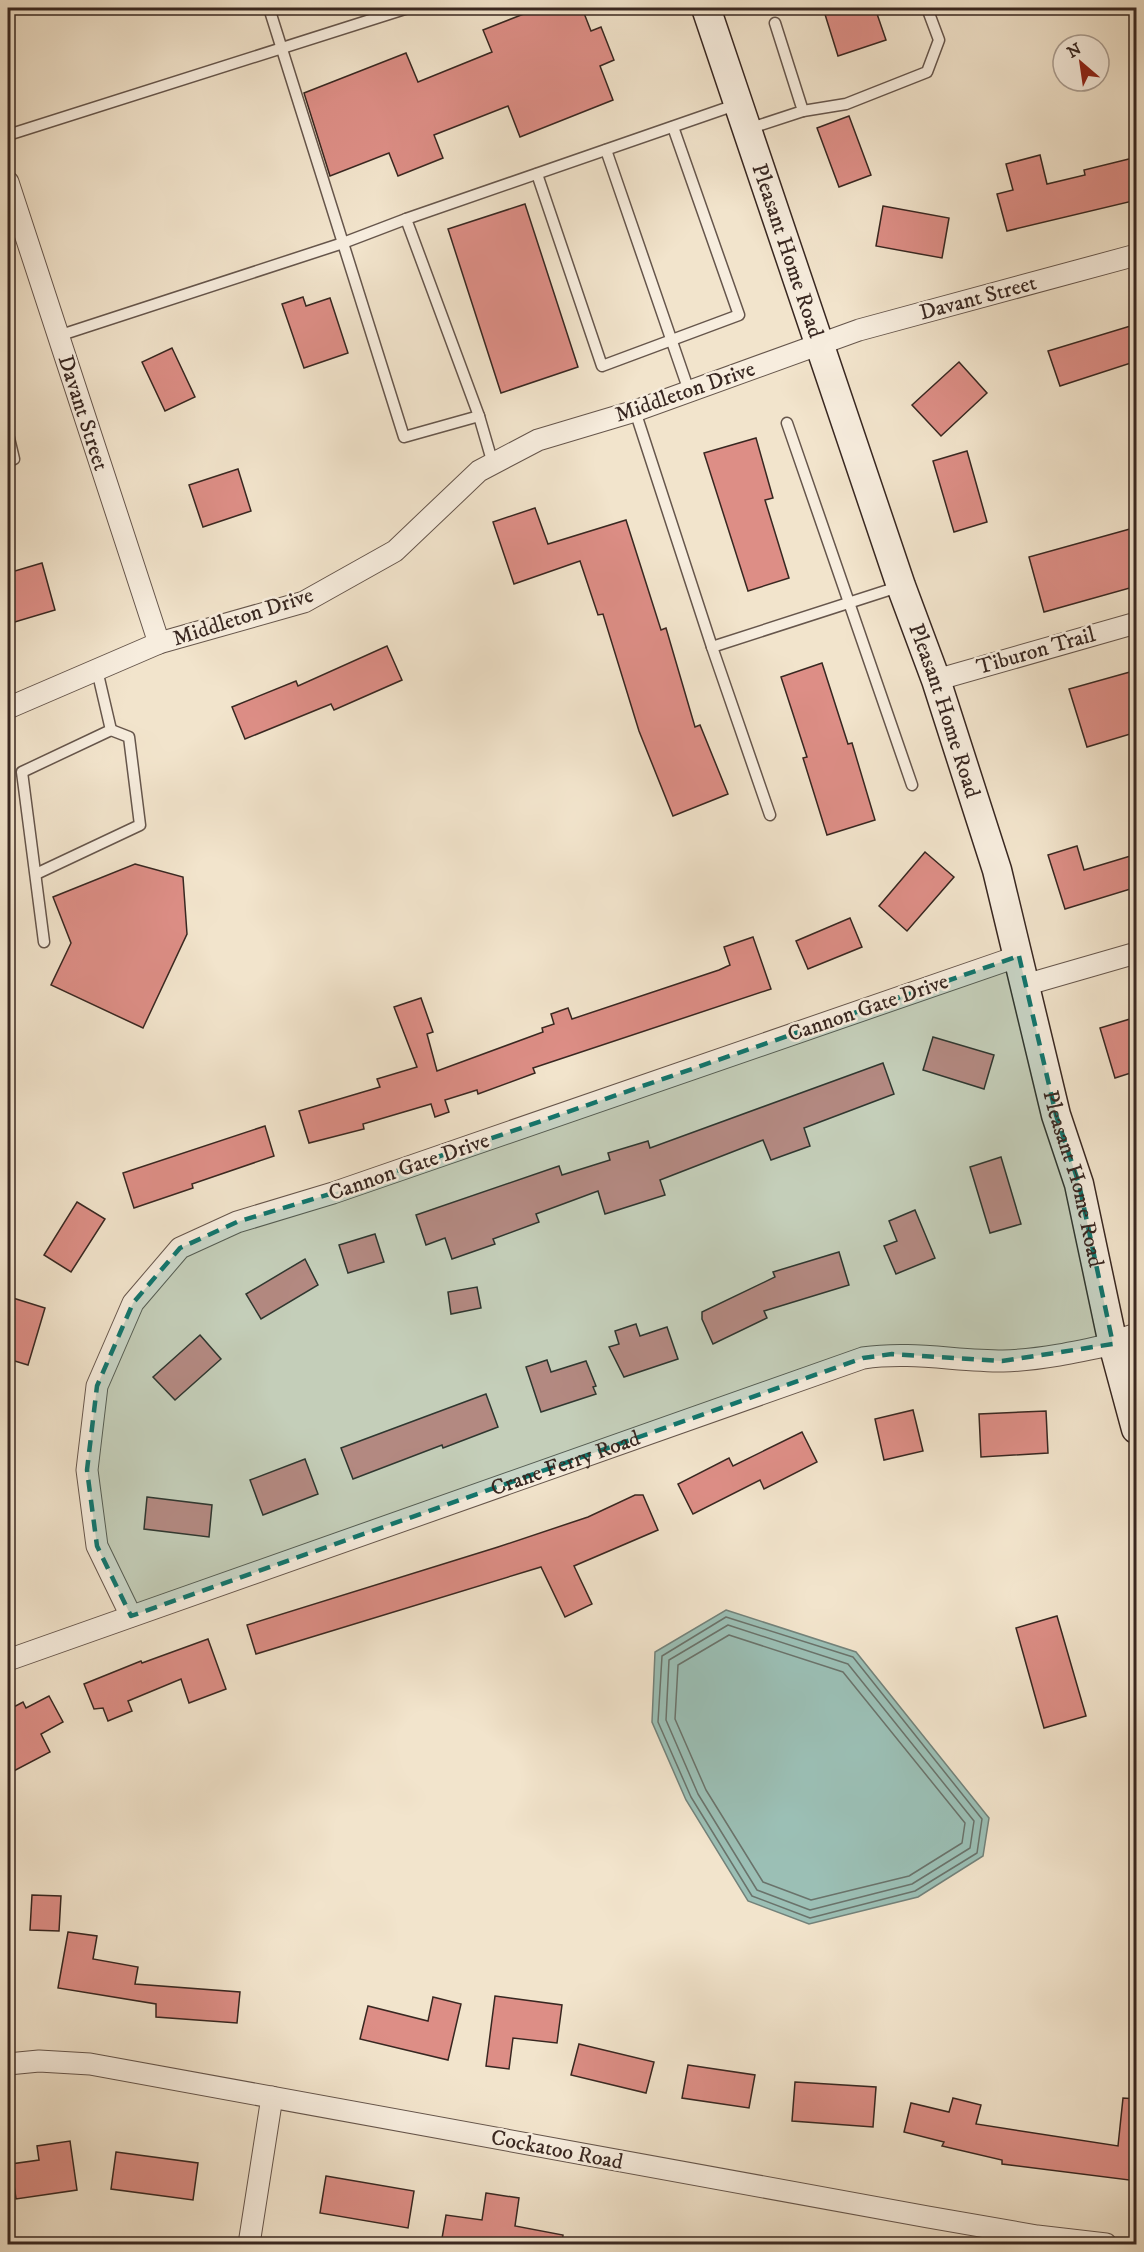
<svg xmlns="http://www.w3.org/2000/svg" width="1144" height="2252" viewBox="0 0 1144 2252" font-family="'IM FELL DW Pica',serif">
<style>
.water{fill:#9bbfb5;stroke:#73827a;stroke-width:1.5}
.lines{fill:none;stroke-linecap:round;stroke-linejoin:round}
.shore{stroke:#6a736b;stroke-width:1.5}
.building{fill:#dd8e86;stroke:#382721;stroke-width:1.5}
.service-casing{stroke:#66564c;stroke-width:13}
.minor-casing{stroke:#66564c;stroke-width:23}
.tertiary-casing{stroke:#66564c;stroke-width:28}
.secondary-casing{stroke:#382721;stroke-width:31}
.service{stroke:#f7edde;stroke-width:10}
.minor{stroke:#f7edde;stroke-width:21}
.tertiary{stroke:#f7edde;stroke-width:26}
.secondary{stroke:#f7edde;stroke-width:28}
.marked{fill:#0f766e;fill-opacity:0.2;stroke:#0f766e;stroke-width:4.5;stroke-dasharray:12 8;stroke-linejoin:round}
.labels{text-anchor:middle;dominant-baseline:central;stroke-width:5;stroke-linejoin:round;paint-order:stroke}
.street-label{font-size:22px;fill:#382721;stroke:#f7edde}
</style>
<rect width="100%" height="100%" fill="#f2e4cc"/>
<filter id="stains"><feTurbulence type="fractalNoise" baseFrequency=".00333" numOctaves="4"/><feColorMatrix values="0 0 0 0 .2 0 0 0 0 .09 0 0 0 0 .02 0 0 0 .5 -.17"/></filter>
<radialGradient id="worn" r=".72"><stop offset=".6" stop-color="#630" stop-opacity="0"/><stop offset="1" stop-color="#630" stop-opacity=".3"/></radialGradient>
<path class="water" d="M 726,1610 L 856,1652 L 989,1818 L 983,1856 L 918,1897 L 809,1924 L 748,1901 L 686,1800 L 652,1722 L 655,1652 Z"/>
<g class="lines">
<g class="shore">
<path d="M 726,1617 L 853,1657 L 982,1819 L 977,1853 L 915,1891 L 810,1918 L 752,1896 L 691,1797 L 658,1722 L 662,1656 Z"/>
<path d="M 728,1625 L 848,1664 L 974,1821 L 970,1848 L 912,1884 L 810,1910 L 757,1890 L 698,1794 L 666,1720 L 669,1660 Z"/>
<path d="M 729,1635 L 843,1672 L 965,1823 L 962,1843 L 909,1876 L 811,1900 L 763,1882 L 706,1790 L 675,1719 L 678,1665 Z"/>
</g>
</g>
<g class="building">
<path d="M 539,8 L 582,8 L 591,31 L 601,27 L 614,60 L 600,66 L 613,100 L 520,137 L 508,106 L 434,135 L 443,158 L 398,176 L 389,153 L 330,176 L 304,93 L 406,53 L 418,82 L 492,52 L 483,30 Z"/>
<path d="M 823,8 L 875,8 L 886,40 L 838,56 Z"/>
<path d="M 849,116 L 871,175 L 839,187 L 817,128 Z"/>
<path d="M 1040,155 L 1047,184 L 1085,175 L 1084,170 L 1137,157 L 1137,200 L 1007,231 L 997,194 L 1013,190 L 1006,164 Z"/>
<path d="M 525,204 L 578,367 L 501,393 L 448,229 Z"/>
<path d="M 883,206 L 949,218 L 942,258 L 876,246 Z"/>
<path d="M 303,297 L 306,306 L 330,298 L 348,353 L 304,368 L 282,304 Z"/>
<path d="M 1137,324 L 1137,361 L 1060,386 L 1048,351 Z"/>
<path d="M 172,348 L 195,397 L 165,411 L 142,362 Z"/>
<path d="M 959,362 L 987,393 L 941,436 L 912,405 Z"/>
<path d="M 756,438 L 773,498 L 765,500 L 789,578 L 748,591 L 704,453 Z"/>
<path d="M 967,451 L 987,522 L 954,532 L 933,461 Z"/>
<path d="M 238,469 L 251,511 L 203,527 L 189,485 Z"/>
<path d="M 535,508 L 548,544 L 626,520 L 661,630 L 666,628 L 695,727 L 700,725 L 728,794 L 673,816 L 639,731 L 603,614 L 598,615 L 580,561 L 514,584 L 493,522 Z"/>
<path d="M 1137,527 L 1137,586 L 1044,612 L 1029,557 Z"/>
<path d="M 42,563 L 55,610 L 8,624 L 8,573 Z"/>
<path d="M 387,646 L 402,680 L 334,710 L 331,704 L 245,739 L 232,707 L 296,681 L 298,686 Z"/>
<path d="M 822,663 L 848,744 L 852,743 L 875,820 L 827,835 L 803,758 L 807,757 L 781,677 Z"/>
<path d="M 1137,670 L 1137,732 L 1087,747 L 1069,689 Z"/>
<path d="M 1077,846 L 1084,870 L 1137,854 L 1137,887 L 1065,909 L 1048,855 Z"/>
<path d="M 925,852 L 954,877 L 907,931 L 879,906 Z"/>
<path d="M 135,864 L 183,877 L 187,934 L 143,1028 L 51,985 L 71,943 L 53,897 Z"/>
<path d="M 850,918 L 862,947 L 808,969 L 796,941 Z"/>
<path d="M 753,937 L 771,989 L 533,1068 L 535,1073 L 478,1094 L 477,1090 L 445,1100 L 449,1112 L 435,1117 L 431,1104 L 363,1124 L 364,1129 L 309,1143 L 299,1111 L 380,1087 L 377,1079 L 417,1067 L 394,1007 L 421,998 L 433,1032 L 427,1034 L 437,1071 L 543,1032 L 542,1028 L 554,1024 L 551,1014 L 568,1008 L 572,1019 L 719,970 L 730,965 L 724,947 Z"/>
<path d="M 1130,1019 L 1137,1039 L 1137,1071 L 1115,1078 L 1100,1028 Z"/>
<path d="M 933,1037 L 994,1055 L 984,1089 L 923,1070 Z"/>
<path d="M 883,1063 L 894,1094 L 804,1128 L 810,1146 L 771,1160 L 763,1140 L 660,1180 L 665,1195 L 605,1214 L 598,1191 L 536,1214 L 539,1222 L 493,1239 L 495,1244 L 452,1259 L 445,1238 L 426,1245 L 416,1215 L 559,1166 L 562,1175 L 610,1160 L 608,1153 L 648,1141 L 650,1148 Z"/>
<path d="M 265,1126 L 274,1156 L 192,1184 L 193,1188 L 134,1208 L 123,1173 Z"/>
<path d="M 1001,1157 L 1021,1224 L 990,1233 L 970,1167 Z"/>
<path d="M 77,1202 L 105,1219 L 71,1272 L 44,1255 Z"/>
<path d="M 915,1210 L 935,1258 L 896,1274 L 884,1246 L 897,1241 L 889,1221 Z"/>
<path d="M 375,1234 L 384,1262 L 348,1273 L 339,1245 Z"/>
<path d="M 839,1252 L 849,1285 L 764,1311 L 767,1318 L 713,1344 L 702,1319 L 702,1312 L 775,1277 L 773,1272 Z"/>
<path d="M 305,1259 L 318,1285 L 261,1319 L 246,1294 Z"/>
<path d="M 477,1287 L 481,1308 L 451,1314 L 448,1292 Z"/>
<path d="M 13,1298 L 45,1308 L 28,1365 L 8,1359 L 8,1318 Z"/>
<path d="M 636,1324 L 640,1336 L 667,1327 L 678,1359 L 624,1377 L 609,1347 L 619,1344 L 615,1331 Z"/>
<path d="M 200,1335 L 221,1359 L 175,1400 L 153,1377 Z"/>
<path d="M 547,1360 L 551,1372 L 586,1361 L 596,1386 L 593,1387 L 596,1394 L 541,1412 L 526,1367 Z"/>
<path d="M 486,1394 L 498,1427 L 443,1448 L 442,1445 L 353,1479 L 341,1448 Z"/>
<path d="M 913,1410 L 923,1451 L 884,1460 L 875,1419 Z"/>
<path d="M 1046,1411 L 1048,1453 L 981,1457 L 979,1414 Z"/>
<path d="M 802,1432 L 817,1462 L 764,1489 L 760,1480 L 693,1514 L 678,1484 L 729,1458 L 733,1466 Z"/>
<path d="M 305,1459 L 318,1494 L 263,1515 L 250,1480 Z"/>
<path d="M 635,1495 L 643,1495 L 658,1530 L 574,1566 L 592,1604 L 565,1617 L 541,1567 L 256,1654 L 247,1625 L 498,1547 L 588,1517 Z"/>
<path d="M 147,1497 L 212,1505 L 209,1537 L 144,1529 Z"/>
<path d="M 1057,1616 L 1086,1716 L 1044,1728 L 1016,1628 Z"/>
<path d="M 208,1639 L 226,1689 L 189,1703 L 181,1679 L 128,1701 L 132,1711 L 108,1721 L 103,1708 L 94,1709 L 84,1684 L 141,1661 L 142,1663 Z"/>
<path d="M 49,1696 L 63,1722 L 41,1734 L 50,1752 L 8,1774 L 8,1710 L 23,1702 L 26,1708 Z"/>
<path d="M 32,1895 L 61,1896 L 59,1931 L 30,1930 Z"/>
<path d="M 68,1932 L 97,1936 L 93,1959 L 138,1967 L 135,1984 L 240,1992 L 237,2023 L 156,2017 L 156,2004 L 58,1988 Z"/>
<path d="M 495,1996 L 562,2005 L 557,2043 L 513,2038 L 509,2069 L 486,2066 Z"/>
<path d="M 433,1997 L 461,2004 L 448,2060 L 360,2039 L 368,2006 L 428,2021 Z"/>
<path d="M 579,2044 L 654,2062 L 646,2093 L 571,2075 Z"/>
<path d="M 688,2065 L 755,2075 L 749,2108 L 682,2098 Z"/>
<path d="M 795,2082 L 876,2087 L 873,2127 L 792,2121 Z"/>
<path d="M 953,2098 L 981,2105 L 976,2124 L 1118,2146 L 1123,2098 L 1137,2099 L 1137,2181 L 1002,2164 L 1002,2160 L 942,2146 L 944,2142 L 904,2132 L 911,2103 L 949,2112 Z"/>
<path d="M 70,2141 L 77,2190 L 16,2199 L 11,2164 L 39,2160 L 37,2146 Z"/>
<path d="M 116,2152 L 198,2163 L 193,2200 L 111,2189 Z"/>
<path d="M 326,2176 L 414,2191 L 408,2228 L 320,2213 Z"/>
<path d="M 486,2193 L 519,2198 L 515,2226 L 563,2235 L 562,2244 L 441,2244 L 446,2215 L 482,2220 Z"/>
</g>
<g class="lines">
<defs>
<g id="service">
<path d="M 269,8 L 404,437 L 479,416 L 493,464"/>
<path d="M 803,111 L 846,104 L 927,72 L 939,40 L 927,8"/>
<path d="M 748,129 L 803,111 L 775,23"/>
<path d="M 8,135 L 408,8"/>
<path d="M 606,150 L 689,391"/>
<path d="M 537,174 L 602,366 L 739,315 L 673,127"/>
<path d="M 58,336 L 343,243 L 406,219"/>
<path d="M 635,411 L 712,647"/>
<path d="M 479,416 L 406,219 L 738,104"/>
<path d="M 787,423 L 912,785"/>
<path d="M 8,434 L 14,459 L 8,461"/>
<path d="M 770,815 L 712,647 L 901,586"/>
<path d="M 36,874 L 140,825 L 129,737 L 111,730"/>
<path d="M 44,942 L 22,772 L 111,730 L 97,670"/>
</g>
<g id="minor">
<path d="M 8,182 L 159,643"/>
<path d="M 936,680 L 1136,623"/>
<path d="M 8,708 L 159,643 L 304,602 L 395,551 L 479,471 L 538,440 L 635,411 L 859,330 L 1136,255"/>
<path d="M 1025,985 L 1136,953"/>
<path d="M 131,1616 L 97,1546 L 87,1470 L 97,1386 L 133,1303 L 180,1248 L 237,1222 L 333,1193 L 1019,956"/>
<path id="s1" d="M 8,1660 L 863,1358 C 911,1351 955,1361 1003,1361 C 1040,1360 1077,1352 1113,1344"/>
<path d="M 8,2064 L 39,2061 L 90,2064 L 928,2217 L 1037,2236 L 1106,2244"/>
<path d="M 249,2244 L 272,2097"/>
</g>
<path id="tertiary" d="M 1113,1344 L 1136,1337"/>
<g id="secondary">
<path id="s2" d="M 706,8 L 901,586 L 936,680 L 997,870 L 1056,1115 L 1079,1184 L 1113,1344 L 1136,1429"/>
</g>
</defs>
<use href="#service" class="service-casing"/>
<use href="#minor" class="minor-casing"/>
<use href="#tertiary" class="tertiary-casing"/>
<use href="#secondary" class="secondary-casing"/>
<use href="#service" class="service"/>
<use href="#minor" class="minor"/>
<use href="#tertiary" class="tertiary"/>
<use href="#secondary" class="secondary"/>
</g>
<path class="marked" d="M 1019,956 L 1056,1115 L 1079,1184 L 1113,1344 L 1002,1361 L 892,1354 L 863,1358 L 131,1616 L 97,1546 L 87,1470 L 97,1386 L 133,1303 L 180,1248 L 237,1222 L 333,1193 Z"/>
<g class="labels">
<g class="street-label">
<text stroke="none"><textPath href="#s2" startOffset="256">Pleasant Home Road</textPath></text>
<text transform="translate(978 298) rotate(-15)">Davant Street</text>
<text transform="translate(685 392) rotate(-19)">Middleton Drive</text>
<text transform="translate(83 413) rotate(72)">Davant Street</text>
<text transform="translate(243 617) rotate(-18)">Middleton Drive</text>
<text transform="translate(1036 651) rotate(-16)">Tiburon Trail</text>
<text stroke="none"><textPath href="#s2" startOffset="742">Pleasant Home Road</textPath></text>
<text transform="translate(868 1008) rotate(-19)">Cannon Gate Drive</text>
<text transform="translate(409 1167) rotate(-19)">Cannon Gate Drive</text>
<text stroke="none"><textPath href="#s2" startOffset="1228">Pleasant Home Road</textPath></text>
<text stroke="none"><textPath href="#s1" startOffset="591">Crane Ferry Road</textPath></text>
<text transform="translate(557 2150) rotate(11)">Cockatoo Road</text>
</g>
</g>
<rect width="1144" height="2252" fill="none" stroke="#f2e4cc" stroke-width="30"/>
<rect x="9" y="9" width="1126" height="2234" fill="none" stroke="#382721" stroke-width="3"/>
<rect x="15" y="15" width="1114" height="2222" fill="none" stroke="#382721" stroke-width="1.5"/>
<g transform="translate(1081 63) rotate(331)"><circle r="28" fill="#f7edde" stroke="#ab9e92" stroke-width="1.5"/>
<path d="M0-4.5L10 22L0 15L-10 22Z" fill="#8f2418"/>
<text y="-9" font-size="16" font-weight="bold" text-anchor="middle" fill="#382721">N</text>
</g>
<rect width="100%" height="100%" filter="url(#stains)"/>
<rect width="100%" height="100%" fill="url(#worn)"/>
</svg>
